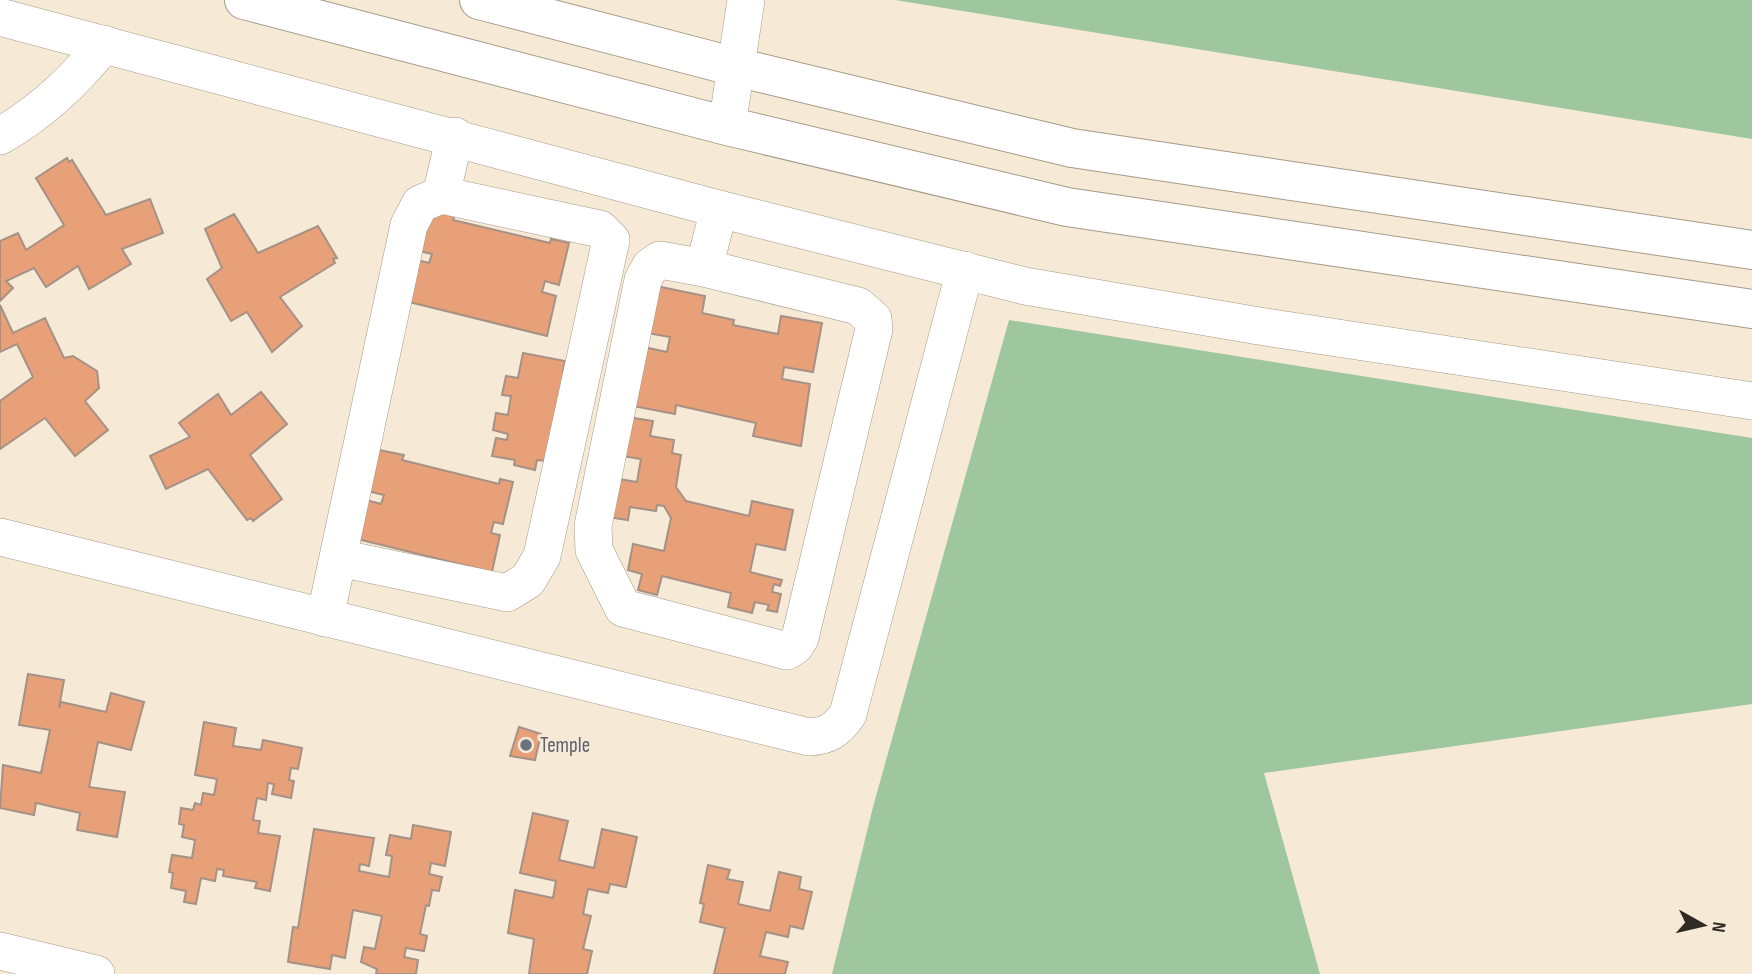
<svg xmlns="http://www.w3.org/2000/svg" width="1752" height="974" viewBox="0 0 1752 974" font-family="'Sofia Sans Condensed',sans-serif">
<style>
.green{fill:#9ec79f}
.building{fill:#e7a078;stroke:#a59186;stroke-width:2}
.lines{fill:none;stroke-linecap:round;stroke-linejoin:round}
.minor-casing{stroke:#a69a88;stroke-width:38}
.major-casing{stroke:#a69a88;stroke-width:40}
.minor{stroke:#fff;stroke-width:37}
.major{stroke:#fff;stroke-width:38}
.worship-dot{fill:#6b7280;stroke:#f6e9d6;stroke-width:2.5}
.labels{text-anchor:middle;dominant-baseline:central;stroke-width:6;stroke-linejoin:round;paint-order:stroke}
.worship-label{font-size:21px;fill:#5b616d;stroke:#f6e9d6;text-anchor:start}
</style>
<rect width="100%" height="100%" fill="#f6e9d6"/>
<g class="green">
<path d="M 895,0 L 1752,0 L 1752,139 Z"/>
<path d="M 1009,320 L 1752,438 L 1752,704 L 1264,773 L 1320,974 L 832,974 L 873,807 Z"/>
</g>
<g class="building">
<path d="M 67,158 L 69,162 L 72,160 L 106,215 L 150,199 L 163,233 L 122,249 L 131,264 L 89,289 L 78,266 L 46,287 L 34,268 L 6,281 L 13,288 L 0,301 L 0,241 L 18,233 L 26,250 L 64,225 L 36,178 Z"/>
<path d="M 426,208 L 455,215 L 453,220 L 550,243 L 551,239 L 569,243 L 559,285 L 545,281 L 542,292 L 556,296 L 547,336 L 405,301 L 406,257 L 429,263 L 432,254 L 410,249 Z"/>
<path d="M 234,214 L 258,253 L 318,226 L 337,258 L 333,259 L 335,263 L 280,297 L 302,326 L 272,352 L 247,312 L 231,321 L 207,279 L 222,268 L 205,229 Z"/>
<path d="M 656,286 L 705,296 L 702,313 L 734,320 L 733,325 L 778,334 L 781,316 L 822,323 L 813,372 L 784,367 L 782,379 L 810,384 L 801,446 L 753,436 L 756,423 L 676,405 L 675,414 L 633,406 L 644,347 L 667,352 L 670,337 L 647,333 Z"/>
<path d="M 0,305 L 13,333 L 45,318 L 64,358 L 73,356 L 97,371 L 99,388 L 85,401 L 108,430 L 75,456 L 45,418 L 0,449 L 0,401 L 33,377 L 17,344 L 0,352 Z"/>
<path d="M 523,353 L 565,361 L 563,372 L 567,373 L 547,461 L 537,460 L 535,470 L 514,465 L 515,460 L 492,456 L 496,438 L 507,440 L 508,434 L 493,430 L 496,413 L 508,415 L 511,396 L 502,395 L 506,376 L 518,378 Z"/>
<path d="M 261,392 L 287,424 L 250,455 L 282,499 L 253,521 L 251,518 L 247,520 L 208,469 L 166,489 L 150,456 L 190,437 L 179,423 L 218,394 L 231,415 Z"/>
<path d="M 622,416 L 653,421 L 650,436 L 674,440 L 672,453 L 681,455 L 676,487 L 686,501 L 749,516 L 752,501 L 793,510 L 785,550 L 756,544 L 750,572 L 782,580 L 780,586 L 774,584 L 772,592 L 781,594 L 777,612 L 767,610 L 769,605 L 755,602 L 752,613 L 728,607 L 731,593 L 662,576 L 657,595 L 638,590 L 642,574 L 628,570 L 633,544 L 664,551 L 671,518 L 664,506 L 657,505 L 656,511 L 630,507 L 628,520 L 601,516 L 607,477 L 637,482 L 641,459 L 616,455 Z"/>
<path d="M 379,450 L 404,455 L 402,460 L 499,484 L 500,479 L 513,482 L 503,524 L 494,522 L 491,533 L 500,535 L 492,572 L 357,539 L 355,497 L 381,504 L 384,495 L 359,489 Z"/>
<path d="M 28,674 L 64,680 L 59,708 L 61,702 L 106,712 L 111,693 L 144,702 L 131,750 L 98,742 L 89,787 L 125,792 L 117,837 L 77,830 L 80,813 L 36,803 L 34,815 L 0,808 L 3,765 L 41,773 L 50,730 L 19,725 Z"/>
<path d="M 204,722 L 236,728 L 233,746 L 261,750 L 263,740 L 302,748 L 298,769 L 291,768 L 289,780 L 294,781 L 291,798 L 272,794 L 274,784 L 268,783 L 266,800 L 257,798 L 253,820 L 260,821 L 258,833 L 280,836 L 270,891 L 255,888 L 257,882 L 223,876 L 224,870 L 217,869 L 215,881 L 201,878 L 196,904 L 184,902 L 186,891 L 171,888 L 173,873 L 169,872 L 172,855 L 192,858 L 195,840 L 182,837 L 184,825 L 179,824 L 181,808 L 193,810 L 195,803 L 201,805 L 203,793 L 214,795 L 217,779 L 195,775 Z"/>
<path d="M 519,727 L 541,734 L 535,760 L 510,756 Z"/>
<path d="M 533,813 L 568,821 L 559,860 L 594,868 L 602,829 L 637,837 L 626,887 L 610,884 L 608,893 L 588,889 L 583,914 L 591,916 L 583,949 L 592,951 L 587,974 L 529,974 L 534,939 L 508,933 L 515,890 L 553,898 L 556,881 L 520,873 Z"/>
<path d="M 413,825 L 451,832 L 445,866 L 431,863 L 429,874 L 442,877 L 439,891 L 432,890 L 429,906 L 426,905 L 420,934 L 427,936 L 424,951 L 406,948 L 404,957 L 418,960 L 416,974 L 376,974 L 377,969 L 361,962 L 364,947 L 375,949 L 382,916 L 353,910 L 345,958 L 332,955 L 330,969 L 288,962 L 293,927 L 298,928 L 314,829 L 374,838 L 369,866 L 360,864 L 359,871 L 389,877 L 392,856 L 386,855 L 390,835 L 411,839 Z"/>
<path d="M 708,865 L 730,870 L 727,879 L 743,882 L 738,904 L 770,911 L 779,872 L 801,877 L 799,889 L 812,892 L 803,929 L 790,926 L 788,937 L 766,932 L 760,956 L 788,962 L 785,974 L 714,974 L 725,928 L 700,922 L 704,904 L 700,903 Z"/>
</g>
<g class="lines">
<defs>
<g id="minor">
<path d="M 0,17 L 719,209 L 1025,286 L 1259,326 L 1752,401"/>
<path d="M 727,126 L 746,0"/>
<path d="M 0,136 C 42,112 74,82 104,44"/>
<path d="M 704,268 L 858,306 L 873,319 L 874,329 L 800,638 L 795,646 L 787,651 L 623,608 L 594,550 L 593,526 L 643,280 L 650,267 L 660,260 L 704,268 L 719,209"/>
<path d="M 0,537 L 809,737 C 828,736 837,730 848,714 L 965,270"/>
<path d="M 339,558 L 507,593 L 528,580 L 542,556 L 611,240 L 600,229 L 441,195"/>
<path d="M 325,618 L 409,225 L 420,204 L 441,195 L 455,136"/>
<path d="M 0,951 L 96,974"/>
</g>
<g id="major">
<path d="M 244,0 L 727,126 L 1067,207 L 1752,309"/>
<path d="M 479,0 L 736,67 L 1072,148 L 1752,250"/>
</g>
</defs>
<use href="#minor" class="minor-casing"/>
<use href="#major" class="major-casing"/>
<use href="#minor" class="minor"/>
<use href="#major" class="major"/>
</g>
<circle class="worship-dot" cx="526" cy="745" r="7"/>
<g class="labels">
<g class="worship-label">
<text x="540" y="745">Temple</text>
</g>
</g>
<g transform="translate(1703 925) rotate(98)" stroke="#f6e9d6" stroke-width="5" paint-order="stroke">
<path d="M0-5L12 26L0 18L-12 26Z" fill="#2f2a23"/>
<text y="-10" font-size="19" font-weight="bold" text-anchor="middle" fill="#2f2a23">N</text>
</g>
</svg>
